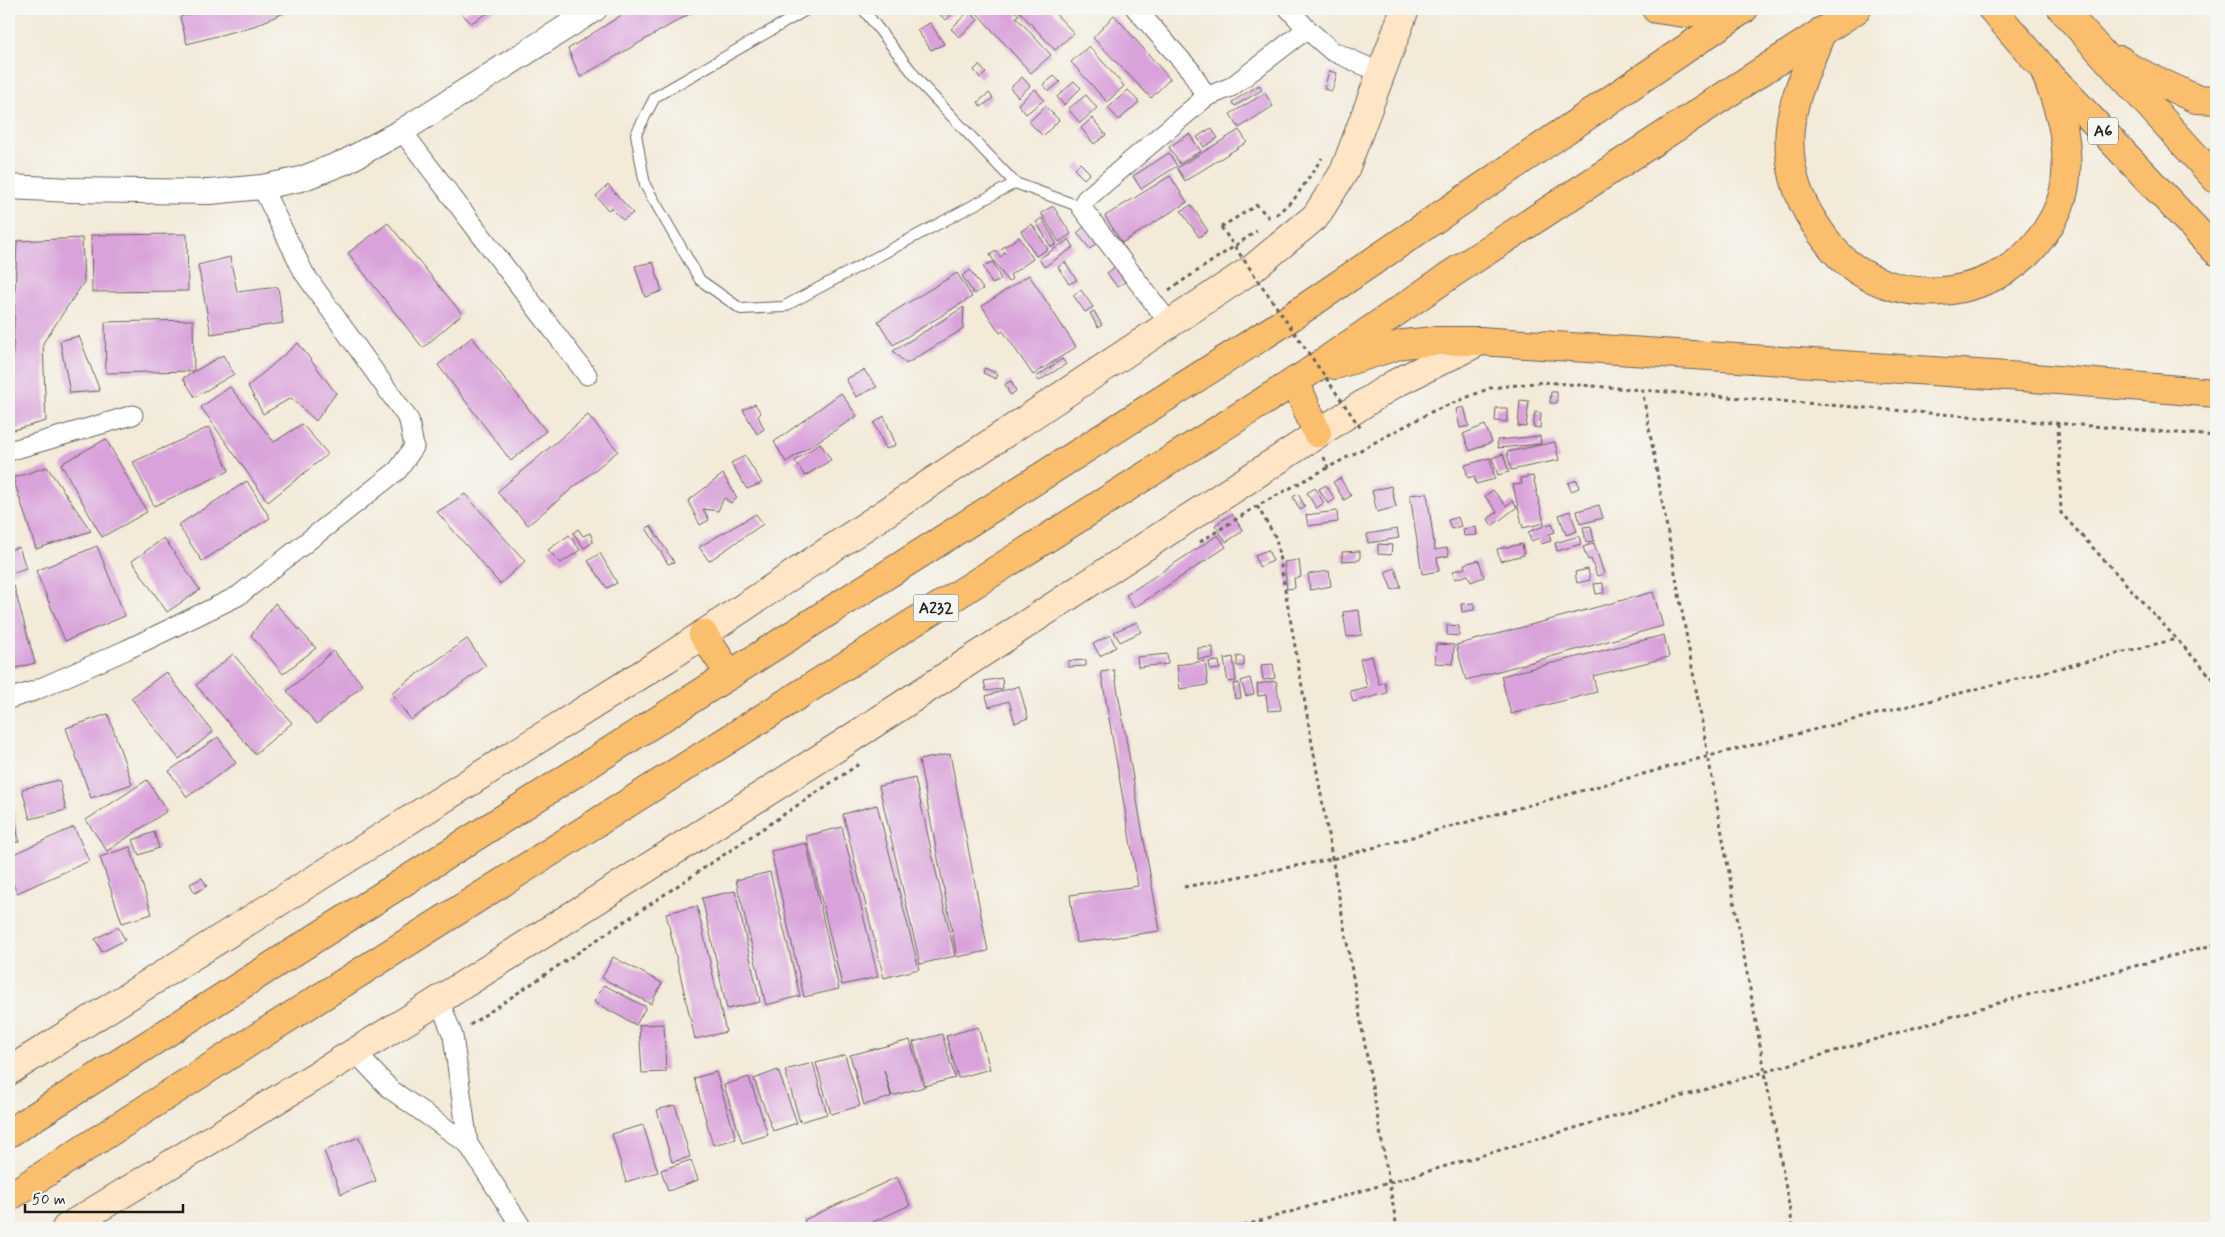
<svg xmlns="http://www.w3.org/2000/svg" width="2225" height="1237" viewBox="0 0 2225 1237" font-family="Mynerve,sans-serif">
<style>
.building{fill:#d9a2da}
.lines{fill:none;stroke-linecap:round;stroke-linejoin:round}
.service-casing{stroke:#67645e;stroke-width:12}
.minor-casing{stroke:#67645e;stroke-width:21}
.tertiary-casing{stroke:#67645e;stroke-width:26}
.secondary-casing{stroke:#67645e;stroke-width:30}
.trunk-casing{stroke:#67645e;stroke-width:30}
.path{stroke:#67645e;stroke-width:3;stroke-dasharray:4 4;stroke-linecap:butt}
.service{stroke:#fff;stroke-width:10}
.minor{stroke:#fff;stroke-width:19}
.tertiary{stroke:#fff;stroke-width:24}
.secondary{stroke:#fde5c5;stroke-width:28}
.trunk{stroke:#fabe6d;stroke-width:28}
.path-bridge{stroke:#67645e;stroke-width:3;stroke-dasharray:4 4;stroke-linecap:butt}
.labels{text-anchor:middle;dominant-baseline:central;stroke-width:5;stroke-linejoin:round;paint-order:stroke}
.shield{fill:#f6f6f2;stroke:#5d5d5c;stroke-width:1}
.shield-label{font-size:16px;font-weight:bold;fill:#1c1c1c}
</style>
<rect width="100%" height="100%" fill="#f6f6f2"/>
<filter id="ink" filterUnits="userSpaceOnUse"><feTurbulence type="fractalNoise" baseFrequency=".02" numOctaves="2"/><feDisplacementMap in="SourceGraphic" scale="10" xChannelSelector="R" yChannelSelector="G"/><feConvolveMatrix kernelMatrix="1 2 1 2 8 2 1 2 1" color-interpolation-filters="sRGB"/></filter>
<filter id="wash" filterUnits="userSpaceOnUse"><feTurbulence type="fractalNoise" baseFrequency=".0096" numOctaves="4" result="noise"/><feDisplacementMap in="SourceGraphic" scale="20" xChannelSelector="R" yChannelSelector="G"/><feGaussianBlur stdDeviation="1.12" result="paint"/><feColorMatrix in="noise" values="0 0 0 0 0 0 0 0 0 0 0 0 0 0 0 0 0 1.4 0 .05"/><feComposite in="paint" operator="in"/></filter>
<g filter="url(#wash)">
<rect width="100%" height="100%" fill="#f3ead8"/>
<g id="blocks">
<g class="building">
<path d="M 210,9 L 293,9 L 254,26 L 187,44 L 180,17 Z"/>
<path d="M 471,9 L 495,9 L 471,23 L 462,14 Z"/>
<path d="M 631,9 L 698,9 L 580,77 L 568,49 Z"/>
<path d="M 933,9 L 957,9 L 946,20 Z"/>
<path d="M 973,9 L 1012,9 L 1019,15 L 1016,17 L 1051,55 L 1031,73 Z"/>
<path d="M 1017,9 L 1051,9 L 1074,33 L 1055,50 Z"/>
<path d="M 969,11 L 978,20 L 959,37 L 951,29 Z"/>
<path d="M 1114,15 L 1170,79 L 1151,98 L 1093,38 Z"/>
<path d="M 930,23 L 944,44 L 931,50 L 917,30 Z"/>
<path d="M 1089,46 L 1124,86 L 1107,102 L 1071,62 Z"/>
<path d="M 979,65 L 986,73 L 980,78 L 974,70 Z"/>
<path d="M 1329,71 L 1337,73 L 1332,91 L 1324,89 Z"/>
<path d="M 1054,76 L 1060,82 L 1049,91 L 1043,85 Z"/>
<path d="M 1022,77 L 1030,86 L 1018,97 L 1010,88 Z"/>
<path d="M 1074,81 L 1081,88 L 1064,105 L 1057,97 Z"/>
<path d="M 1259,85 L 1262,90 L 1235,106 L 1232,102 Z"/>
<path d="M 1035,89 L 1044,100 L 1026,114 L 1018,104 Z"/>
<path d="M 1128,90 L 1139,102 L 1119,120 L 1108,108 Z"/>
<path d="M 989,93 L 993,98 L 981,107 L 978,102 Z"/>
<path d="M 1265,93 L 1273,106 L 1239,128 L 1230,114 Z"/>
<path d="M 1086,95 L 1097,108 L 1080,123 L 1068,109 Z"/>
<path d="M 1045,106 L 1059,120 L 1043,136 L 1029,122 Z"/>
<path d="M 1092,118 L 1106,135 L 1094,144 L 1081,128 Z"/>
<path d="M 1211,128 L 1218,138 L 1204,147 L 1197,137 Z"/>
<path d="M 1239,130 L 1247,142 L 1185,181 L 1177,168 Z"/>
<path d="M 1189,134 L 1201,151 L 1180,164 L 1169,147 Z"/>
<path d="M 1169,153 L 1177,166 L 1141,189 L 1133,176 Z"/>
<path d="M 1080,163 L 1090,173 L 1084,179 L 1074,169 Z"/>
<path d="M 1170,176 L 1187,202 L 1122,243 L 1105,216 Z"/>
<path d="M 608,185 L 633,213 L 623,220 L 611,208 L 608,210 L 596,196 Z"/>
<path d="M 1191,205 L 1208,231 L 1199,237 L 1181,211 Z"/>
<path d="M 1053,206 L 1071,234 L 1059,242 L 1041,213 Z"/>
<path d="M 1042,218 L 1057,244 L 1051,247 L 1036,222 Z"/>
<path d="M 388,223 L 462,314 L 423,348 L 348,253 Z"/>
<path d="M 1032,224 L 1048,249 L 1036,256 L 1021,231 Z"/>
<path d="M 1085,226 L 1098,242 L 1090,249 L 1077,233 Z"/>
<path d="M 187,234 L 188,291 L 92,292 L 91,235 Z"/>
<path d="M 1019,237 L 1033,259 L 1010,275 L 1012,279 L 1008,282 L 990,255 L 996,251 L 1000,257 L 1005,253 L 1001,249 Z"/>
<path d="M 82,238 L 84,282 L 43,343 L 46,421 L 10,431 L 17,241 Z"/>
<path d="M 1069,239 L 1074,247 L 1044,267 L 1039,259 Z"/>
<path d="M 230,257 L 237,292 L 278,287 L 283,323 L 211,334 L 198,265 Z"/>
<path d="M 653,262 L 662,291 L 645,297 L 635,266 Z"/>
<path d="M 993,262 L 1001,280 L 992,284 L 983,266 Z"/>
<path d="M 1065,262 L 1077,280 L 1069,284 L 1058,267 Z"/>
<path d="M 1115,267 L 1125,282 L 1117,287 L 1107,273 Z"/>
<path d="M 970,270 L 983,289 L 974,294 L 962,276 Z"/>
<path d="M 957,273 L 972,297 L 893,345 L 878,321 Z"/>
<path d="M 1029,275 L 1076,347 L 1033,375 L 1003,331 L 1000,333 L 982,306 Z"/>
<path d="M 1081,290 L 1093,307 L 1085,312 L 1073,295 Z"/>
<path d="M 964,307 L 963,329 L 906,364 L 893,351 Z"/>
<path d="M 1094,311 L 1102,325 L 1098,328 L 1090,313 Z"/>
<path d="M 193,320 L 194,371 L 106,373 L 105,322 Z"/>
<path d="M 79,336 L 100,391 L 70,393 L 60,341 Z"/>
<path d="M 472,337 L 546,431 L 511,461 L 438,365 Z"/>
<path d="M 298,343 L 336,393 L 316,421 L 291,398 L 263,414 L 248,386 Z"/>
<path d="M 223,355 L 234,374 L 195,397 L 183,378 Z"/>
<path d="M 1062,359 L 1066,364 L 1039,381 L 1036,377 Z"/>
<path d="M 985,368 L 998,374 L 996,379 L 983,373 Z"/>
<path d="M 864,370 L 877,387 L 856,397 L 846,379 Z"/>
<path d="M 1011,381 L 1016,391 L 1010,395 L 1005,384 Z"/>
<path d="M 230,387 L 274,442 L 302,424 L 328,454 L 268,502 L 201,407 Z"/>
<path d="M 1551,392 L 1557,392 L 1557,403 L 1550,403 Z"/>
<path d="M 841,393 L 857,416 L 786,462 L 774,442 Z"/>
<path d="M 1520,400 L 1529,401 L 1526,427 L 1518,426 Z"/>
<path d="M 755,404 L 761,413 L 758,416 L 764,429 L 757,434 L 743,410 Z"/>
<path d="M 1464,407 L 1469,426 L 1460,428 L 1456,409 Z"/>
<path d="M 1496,408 L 1507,408 L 1507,422 L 1495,421 Z"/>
<path d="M 1535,412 L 1541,413 L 1540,428 L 1533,427 Z"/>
<path d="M 588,415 L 618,451 L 528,525 L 497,492 Z"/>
<path d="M 884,416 L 896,445 L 886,449 L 874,423 Z"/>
<path d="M 1485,425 L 1492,442 L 1470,451 L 1463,434 Z"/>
<path d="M 209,427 L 229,471 L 154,506 L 133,462 Z"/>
<path d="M 1540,436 L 1541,444 L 1498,448 L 1497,440 Z"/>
<path d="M 106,439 L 147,512 L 102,537 L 61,464 Z"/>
<path d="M 1555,442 L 1559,460 L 1511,470 L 1507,452 Z"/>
<path d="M 820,443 L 831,460 L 805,476 L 795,461 Z"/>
<path d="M 1503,454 L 1509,472 L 1498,475 L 1492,458 Z"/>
<path d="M 745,456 L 762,483 L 747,489 L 731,463 Z"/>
<path d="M 1490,458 L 1495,479 L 1476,484 L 1474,476 L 1468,478 L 1465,465 Z"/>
<path d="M 47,467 L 91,531 L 36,549 L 13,478 Z"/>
<path d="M 723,474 L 737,498 L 731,503 L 724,498 L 718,511 L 703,509 L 709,520 L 700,525 L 688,501 Z"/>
<path d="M 1533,476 L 1544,523 L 1523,528 L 1513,485 L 1522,484 L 1520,478 Z"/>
<path d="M 1340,478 L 1351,496 L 1344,500 L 1333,482 Z"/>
<path d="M 1577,480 L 1579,488 L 1571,491 L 1568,483 Z"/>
<path d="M 247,481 L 270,518 L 202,561 L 178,525 Z"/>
<path d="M 1326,485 L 1335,499 L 1328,504 L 1319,489 Z"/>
<path d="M 1391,486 L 1396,507 L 1377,512 L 1372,491 Z"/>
<path d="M 1315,488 L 1324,503 L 1316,508 L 1307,493 Z"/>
<path d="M 1493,490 L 1506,506 L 1512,501 L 1517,507 L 1492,526 L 1488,519 L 1497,512 L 1485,496 Z"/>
<path d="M 1427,493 L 1435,550 L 1447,548 L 1449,556 L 1437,558 L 1439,571 L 1422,574 L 1410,495 Z"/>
<path d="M 465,494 L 525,561 L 500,584 L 437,512 Z"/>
<path d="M 1298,494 L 1305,507 L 1300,510 L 1293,497 Z"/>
<path d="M 1599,505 L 1603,518 L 1580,524 L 1577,511 Z"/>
<path d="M 1337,511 L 1338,522 L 1308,526 L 1306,515 Z"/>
<path d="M 1570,511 L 1577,531 L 1566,535 L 1559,515 Z"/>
<path d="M 756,514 L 763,524 L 709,561 L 699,547 Z"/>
<path d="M 1232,514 L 1243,531 L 1226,542 L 1215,525 Z"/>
<path d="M 1458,517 L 1461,526 L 1451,529 L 1448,520 Z"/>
<path d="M 1552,523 L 1555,532 L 1549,534 L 1551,541 L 1541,544 L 1539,538 L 1531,541 L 1528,532 Z"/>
<path d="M 651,526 L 674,562 L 668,564 L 646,528 Z"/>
<path d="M 1591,526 L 1594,541 L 1586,542 L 1583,527 Z"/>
<path d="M 1476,527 L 1477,535 L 1464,536 L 1463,529 Z"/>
<path d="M 578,529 L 583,536 L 590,533 L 592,538 L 593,542 L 584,548 L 573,533 Z"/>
<path d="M 1397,529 L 1399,538 L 1368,543 L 1367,534 Z"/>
<path d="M 569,535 L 580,550 L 561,563 L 548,550 Z"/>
<path d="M 1218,535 L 1226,547 L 1134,608 L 1126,595 Z"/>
<path d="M 1579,536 L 1581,544 L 1557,551 L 1555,543 Z"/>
<path d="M 164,538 L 200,590 L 167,612 L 132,561 Z"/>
<path d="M 1594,543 L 1604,574 L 1597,576 L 1591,559 L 1588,560 L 1583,547 Z"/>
<path d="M 1378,544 L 1392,545 L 1391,555 L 1378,554 Z"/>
<path d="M 1522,544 L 1524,555 L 1500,561 L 1497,549 Z"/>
<path d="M 97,546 L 125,616 L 65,641 L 36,571 Z"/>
<path d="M 19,547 L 26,568 L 9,574 L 9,550 Z"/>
<path d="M 1268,550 L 1273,561 L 1259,567 L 1255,555 Z"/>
<path d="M 1360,551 L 1360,560 L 1342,561 L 1342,552 Z"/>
<path d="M 600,553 L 617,583 L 607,588 L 588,561 Z"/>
<path d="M 1299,560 L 1301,577 L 1294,578 L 1295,588 L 1287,589 L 1284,562 Z"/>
<path d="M 1479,560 L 1484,577 L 1471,582 L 1468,575 L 1455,579 L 1453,571 L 1465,568 L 1464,564 Z"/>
<path d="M 1395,568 L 1401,587 L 1392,590 L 1385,572 Z"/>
<path d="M 1588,569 L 1590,580 L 1577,583 L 1575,572 Z"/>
<path d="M 1329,571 L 1331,586 L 1310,590 L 1308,574 Z"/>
<path d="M 1603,583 L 1604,593 L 1596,594 L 1594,584 Z"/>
<path d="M 14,586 L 35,663 L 9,670 L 9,588 Z"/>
<path d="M 1653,592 L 1663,626 L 1466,680 L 1456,645 Z"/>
<path d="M 275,603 L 316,648 L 283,674 L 251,635 Z"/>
<path d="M 1474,603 L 1474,610 L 1462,612 L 1461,604 Z"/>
<path d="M 1359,610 L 1362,635 L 1347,637 L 1343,612 Z"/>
<path d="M 1137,622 L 1141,632 L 1120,642 L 1114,632 Z"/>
<path d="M 1447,625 L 1459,626 L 1459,636 L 1447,635 Z"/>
<path d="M 1110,635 L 1116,647 L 1100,656 L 1093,644 Z"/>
<path d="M 1664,635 L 1669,657 L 1593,676 L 1597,692 L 1511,714 L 1501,676 Z"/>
<path d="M 467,639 L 486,666 L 411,720 L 391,693 Z"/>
<path d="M 1436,644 L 1454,645 L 1453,664 L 1435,663 Z"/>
<path d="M 1213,647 L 1213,658 L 1198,659 L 1198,648 Z"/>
<path d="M 333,651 L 363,685 L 317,724 L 287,691 Z"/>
<path d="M 233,654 L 292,723 L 255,754 L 196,685 Z"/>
<path d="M 1167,654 L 1168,664 L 1138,667 L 1137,657 Z"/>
<path d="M 1237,656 L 1244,657 L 1244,666 L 1237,666 Z"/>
<path d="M 1372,656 L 1379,684 L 1385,682 L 1387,693 L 1353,702 L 1350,691 L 1367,687 L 1360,659 Z"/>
<path d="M 1233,657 L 1236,681 L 1228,682 L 1224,659 Z"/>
<path d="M 1086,660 L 1086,666 L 1068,667 L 1068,661 Z"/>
<path d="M 1205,661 L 1208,685 L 1180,689 L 1177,665 Z"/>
<path d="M 1219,661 L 1220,669 L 1210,670 L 1209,662 Z"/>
<path d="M 1273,664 L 1275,678 L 1263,680 L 1261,665 Z"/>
<path d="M 1114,670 L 1160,931 L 1076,943 L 1070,895 L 1138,886 L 1101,672 Z"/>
<path d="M 166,672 L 213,732 L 179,759 L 131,698 Z"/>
<path d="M 1002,678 L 1003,689 L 986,691 L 984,681 Z"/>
<path d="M 1250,678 L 1254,694 L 1246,696 L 1241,681 Z"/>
<path d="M 1276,681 L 1281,710 L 1268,711 L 1266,695 L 1258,696 L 1257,684 Z"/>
<path d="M 1239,683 L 1241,698 L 1235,699 L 1233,684 Z"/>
<path d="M 1019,686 L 1028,718 L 1015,723 L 1009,701 L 989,707 L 986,696 Z"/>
<path d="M 108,714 L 132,784 L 91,798 L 66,728 Z"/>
<path d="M 218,737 L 236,763 L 187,797 L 169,771 Z"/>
<path d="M 950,754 L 988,951 L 957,957 L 919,760 Z"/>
<path d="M 915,778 L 955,956 L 920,964 L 879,786 Z"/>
<path d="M 59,780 L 66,810 L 30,819 L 22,789 Z"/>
<path d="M 147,780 L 167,811 L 107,851 L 86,820 Z"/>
<path d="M 9,785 L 19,842 L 9,843 Z"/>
<path d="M 877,805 L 919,969 L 884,978 L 843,814 Z"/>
<path d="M 74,827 L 89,861 L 17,893 L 9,875 L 9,856 Z"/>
<path d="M 842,827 L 878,977 L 842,985 L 806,836 Z"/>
<path d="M 154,832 L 159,848 L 139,855 L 133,840 Z"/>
<path d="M 806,843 L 839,989 L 804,997 L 771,851 Z"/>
<path d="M 130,847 L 152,914 L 122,923 L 100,857 Z"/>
<path d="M 770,872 L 800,996 L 766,1005 L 736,880 Z"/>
<path d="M 202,878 L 207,886 L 195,893 L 190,884 Z"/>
<path d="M 735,891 L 760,1002 L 727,1009 L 702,898 Z"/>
<path d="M 697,906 L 726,1032 L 695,1039 L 666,913 Z"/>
<path d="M 118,927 L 125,940 L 102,952 L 95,939 Z"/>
<path d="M 613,957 L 662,983 L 651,1004 L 602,978 Z"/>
<path d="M 604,985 L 646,1007 L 636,1025 L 594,1002 Z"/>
<path d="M 664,1024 L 666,1072 L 642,1073 L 639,1025 Z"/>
<path d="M 978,1027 L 990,1069 L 958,1078 L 946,1036 Z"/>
<path d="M 942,1034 L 955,1078 L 925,1086 L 913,1042 Z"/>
<path d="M 910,1040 L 924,1087 L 892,1096 L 884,1070 L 891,1097 L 864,1105 L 850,1055 Z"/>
<path d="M 845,1055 L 860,1106 L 831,1114 L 816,1063 Z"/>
<path d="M 813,1063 L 827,1114 L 800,1122 L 785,1070 Z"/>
<path d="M 778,1070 L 797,1123 L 773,1131 L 754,1079 Z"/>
<path d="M 716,1072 L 736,1139 L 713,1145 L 694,1078 Z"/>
<path d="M 749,1077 L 768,1135 L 742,1143 L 724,1085 Z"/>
<path d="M 675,1105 L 690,1157 L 672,1162 L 657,1110 Z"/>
<path d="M 643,1125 L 658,1172 L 626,1182 L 612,1134 Z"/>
<path d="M 359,1137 L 376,1181 L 341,1194 L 324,1151 Z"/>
<path d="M 691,1160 L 698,1180 L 668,1191 L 661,1170 Z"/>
<path d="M 897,1177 L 910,1205 L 873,1222 L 876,1228 L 808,1228 L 804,1220 Z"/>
</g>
</g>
</g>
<g filter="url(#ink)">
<use href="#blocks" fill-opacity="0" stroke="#67645e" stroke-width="1"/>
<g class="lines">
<defs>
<g id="service">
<path d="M 808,9 L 655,97 L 636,134 L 645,185 L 700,280 L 741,309 L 783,307 L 1015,183"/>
<path d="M 863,9 L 923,86 L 1015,183 L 1081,207"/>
</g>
<g id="minor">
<path d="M 1136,9 L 1191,71 L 1206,97 L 1231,87 L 1307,29"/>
<path d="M 1289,9 L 1307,29 L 1332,51 L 1381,73"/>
<path d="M 402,131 L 587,375"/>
<path d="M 1170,324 L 1081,207 L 1086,199 L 1206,97"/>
<path d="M 9,451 L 133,415"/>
<path d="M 9,699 L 34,691 L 126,650 L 238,596 L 398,470 L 414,447 L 409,420 L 304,273 L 262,187"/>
<path d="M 439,1000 L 453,1036 L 468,1144"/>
<path d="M 355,1052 L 390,1089 L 468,1144 L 522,1228"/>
</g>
<path id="tertiary" d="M 9,187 L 71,190 L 210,192 L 262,187 L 301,179 L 345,162 L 402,131 L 595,9"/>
<g id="secondary">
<path d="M 9,1071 L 666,659 L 1252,269 L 1316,216 L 1344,172 L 1405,9"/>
<path d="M 66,1228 L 414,1016 L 844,743 L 1394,384 L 1480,341"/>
</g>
<g id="trunk">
<path d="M 1656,9 L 1684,13 L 1718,9"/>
<path d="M 1992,9 L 2044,69 L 2216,251"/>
<path d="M 2062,9 L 2216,179"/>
<path d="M 1822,31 C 1810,62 1794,94 1790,127 C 1787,162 1796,196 1815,224 C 1824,238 1833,251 1846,262 C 1906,311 2000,297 2043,235 C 2056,217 2065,197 2066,175 C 2069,136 2058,105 2044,69"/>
<path d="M 2120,60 L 2130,68 L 2196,99 L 2216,100"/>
<path d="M 1335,365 L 1403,344 L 1435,341 L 1480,341 L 2022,377 L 2216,393"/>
<path d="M 1295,381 L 1317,433"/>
<path d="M 703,634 L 730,675"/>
<path d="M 9,1133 L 1275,328 L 1744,9"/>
<path d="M 9,1197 L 253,1040 L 1305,375 L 1456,271 L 1857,9"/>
</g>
</defs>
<use href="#service" class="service-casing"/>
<use href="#minor" class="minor-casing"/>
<use href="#tertiary" class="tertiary-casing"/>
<use href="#secondary" class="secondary-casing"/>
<use href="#trunk" class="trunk-casing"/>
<g class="path">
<path d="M 1276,215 L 1295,198 L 1322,158"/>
<path d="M 1221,227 L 1257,205 L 1271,220"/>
<path d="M 1169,290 L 1257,231"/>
<path d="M 1642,389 L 1793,1228"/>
<path d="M 2058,423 L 2061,513 L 2216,682"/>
<path d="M 1324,457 L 1328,468"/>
<path d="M 1257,506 L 1276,538 L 1397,1228"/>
<path d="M 1200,542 L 1257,506 L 1431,412 L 1490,388 L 1543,382 L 2216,436"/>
<path d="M 1184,887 L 1332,859 L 1709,756 L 2176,639"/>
<path d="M 470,1025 L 859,764"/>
<path d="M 1236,1228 L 1998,1003 L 2216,944"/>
</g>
<use href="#service" class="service"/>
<use href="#minor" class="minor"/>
<use href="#tertiary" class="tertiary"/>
<use href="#secondary" class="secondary"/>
<use href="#trunk" class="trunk"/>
<path class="path-bridge" d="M 1221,227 L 1362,430"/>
</g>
</g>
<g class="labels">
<g class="shield">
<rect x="2088" y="117.5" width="30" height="27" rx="4"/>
<rect x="913.5" y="594.5" width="45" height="27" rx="4"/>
</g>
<g class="shield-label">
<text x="2103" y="131">A6</text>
<text x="936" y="608">A232</text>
</g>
</g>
<rect width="2225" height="1237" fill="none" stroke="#f6f6f2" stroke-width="30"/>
<path d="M25 1204v8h158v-8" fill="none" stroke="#1c1c1c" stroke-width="2.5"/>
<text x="32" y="1204" font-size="15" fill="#1c1c1c" stroke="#f6f6f2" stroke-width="4" paint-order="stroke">50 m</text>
</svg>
